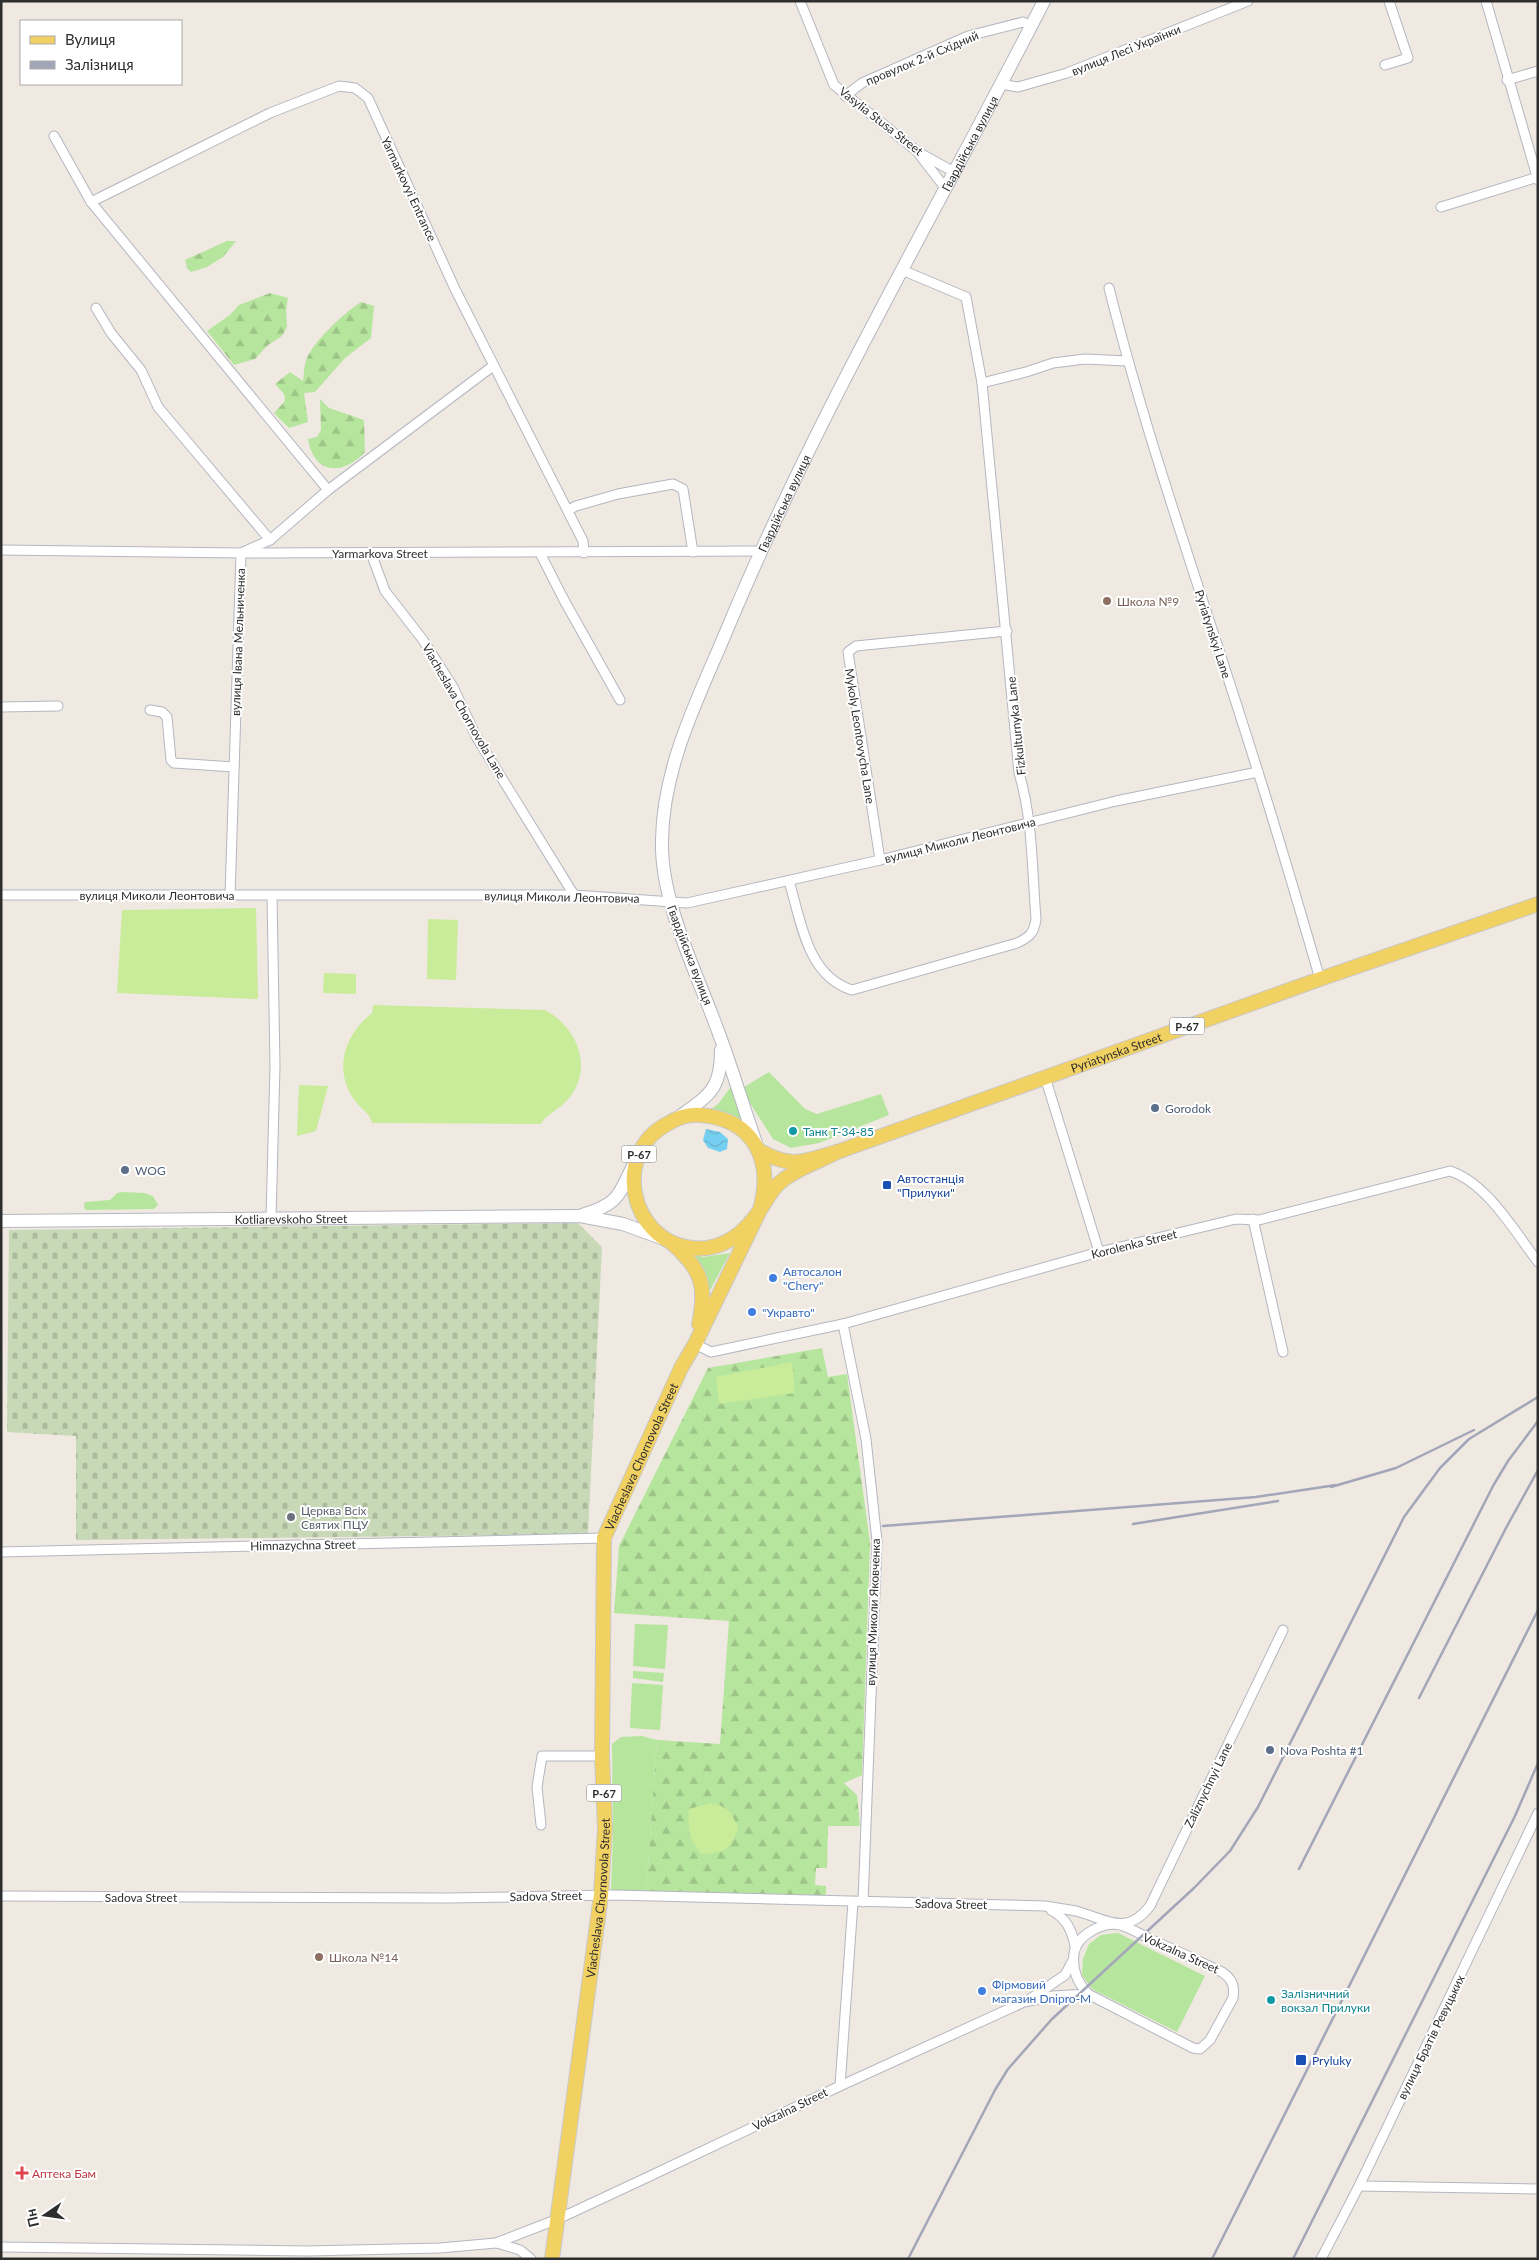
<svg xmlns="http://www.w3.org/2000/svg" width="1539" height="2260" viewBox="0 0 1539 2260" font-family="Lato,sans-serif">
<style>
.grass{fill:#b6e59e}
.forest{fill:url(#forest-firs)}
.cemetery{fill:url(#cemetery-stones)}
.pitch{fill:#c9ec9a}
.water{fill:url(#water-waves)}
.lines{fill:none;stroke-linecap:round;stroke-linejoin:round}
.minor-casing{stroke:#b4b7c1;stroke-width:11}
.secondary-casing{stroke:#b4b7c1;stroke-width:14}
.primary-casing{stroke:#c9c9c9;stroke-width:16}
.minor{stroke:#fff;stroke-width:9}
.secondary{stroke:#fff;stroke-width:12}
.primary{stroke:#f2d163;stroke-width:14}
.rail{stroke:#a3a6b8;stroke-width:2.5}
.education-dot{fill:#8d6e63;stroke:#fff;stroke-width:2}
.service-dot{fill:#5c6f8a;stroke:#fff;stroke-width:2}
.culture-dot{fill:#0f9aa8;stroke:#fff;stroke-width:2}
.transit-dot{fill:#1a4fb4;stroke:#fff;stroke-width:2}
.shop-dot{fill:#3f7fe0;stroke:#fff;stroke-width:2}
.worship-dot{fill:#6b7280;stroke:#fff;stroke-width:2}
.health-dot{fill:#e0444e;stroke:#fff;stroke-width:2}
.labels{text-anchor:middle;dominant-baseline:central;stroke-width:4;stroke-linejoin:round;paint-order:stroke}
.shield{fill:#fff;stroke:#6d6d6d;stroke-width:1}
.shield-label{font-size:11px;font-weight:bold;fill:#2e2e2e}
.street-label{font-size:12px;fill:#2e2e2e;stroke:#fff}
.education-label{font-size:12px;fill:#785e54;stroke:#fff;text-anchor:start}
.service-label{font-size:12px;fill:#4e5e75;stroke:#fff;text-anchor:start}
.culture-label{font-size:12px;fill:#0d838f;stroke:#fff;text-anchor:start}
.transit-label{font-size:12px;fill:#164399;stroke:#fff;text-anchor:start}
.shop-label{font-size:12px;fill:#366cbe;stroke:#fff;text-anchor:start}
.worship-label{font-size:12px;fill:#5b616d;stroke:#fff;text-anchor:start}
.health-label{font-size:12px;fill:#be3a42;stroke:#fff;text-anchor:start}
</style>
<defs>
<pattern id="forest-firs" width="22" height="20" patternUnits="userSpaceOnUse" patternTransform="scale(1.25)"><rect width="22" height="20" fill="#b6e59e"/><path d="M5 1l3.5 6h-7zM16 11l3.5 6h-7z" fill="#9dc588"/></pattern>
<pattern id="cemetery-stones" width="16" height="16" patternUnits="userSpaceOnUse" patternTransform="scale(1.25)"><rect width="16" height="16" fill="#c8d9b8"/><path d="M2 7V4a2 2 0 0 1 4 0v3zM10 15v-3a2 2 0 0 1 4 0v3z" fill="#acbb9e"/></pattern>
<pattern id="water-waves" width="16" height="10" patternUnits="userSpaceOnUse" patternTransform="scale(1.25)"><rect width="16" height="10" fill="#75cff0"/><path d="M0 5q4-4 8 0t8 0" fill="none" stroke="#66b2ce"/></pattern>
</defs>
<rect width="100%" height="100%" fill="#efe9e1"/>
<g class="grass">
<path d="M 769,1072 L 805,1109 L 817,1114 L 881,1094 L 889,1115 L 819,1143 L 791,1148 L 773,1139 L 741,1089 Z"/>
<path d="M 733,1084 L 746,1124 L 732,1117 L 707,1112 L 718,1104 Z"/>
<path d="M 123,1192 L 144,1193 L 153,1196 L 158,1205 L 154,1209 L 85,1210 L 84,1206 L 85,1202 L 110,1200 L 117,1193 Z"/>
<path d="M 690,1253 L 703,1257 L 730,1253 L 708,1294 Z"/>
<path d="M 635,1624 L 668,1625 L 665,1669 L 633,1666 Z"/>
<path d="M 633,1671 L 664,1673 L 663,1682 L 633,1678 Z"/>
<path d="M 632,1683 L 663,1685 L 660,1730 L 630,1728 Z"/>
<path d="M 642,1736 L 657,1740 L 646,1894 L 611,1892 L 613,1832 L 612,1744 L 621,1737 Z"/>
<path d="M 1118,1933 L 1205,1976 L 1177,2032 L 1092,1989 L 1082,1975 L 1083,1959 L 1089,1944 L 1101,1935 Z"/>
</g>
<g class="forest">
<path d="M 227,241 L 236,241 L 223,257 L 207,267 L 191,272 L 187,268 L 185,260 Z"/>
<path d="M 270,293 L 288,298 L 286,310 L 287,327 L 282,336 L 268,345 L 255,359 L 234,365 L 207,331 L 230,315 L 239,305 Z"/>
<path d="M 361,302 L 374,306 L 371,338 L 345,358 L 315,392 L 304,393 L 308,422 L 289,428 L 274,413 L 285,401 L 284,394 L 275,384 L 290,372 L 303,381 C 304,374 304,365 307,358 C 315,340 344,313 361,302 Z"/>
<path d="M 320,399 L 329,408 L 364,420 L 365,452 C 343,476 314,475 308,439 L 317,437 L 321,430 Z"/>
<path d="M 822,1348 L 828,1377 L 847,1374 L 870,1543 L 862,1775 L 844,1783 L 857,1795 L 860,1826 L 828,1826 L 827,1868 L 816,1868 L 815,1885 L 826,1886 L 826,1898 L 646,1894 L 657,1740 L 720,1744 L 729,1621 L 614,1613 L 619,1546 L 708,1368 Z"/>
</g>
<path class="cemetery" d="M 578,1223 L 602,1247 L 588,1534 L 76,1540 L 76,1436 L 7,1432 L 9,1230 Z"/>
<g class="pitch">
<path d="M 256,908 L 258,999 L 117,993 L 122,910 Z"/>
<path d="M 428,919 L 458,920 L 456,980 L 427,979 Z"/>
<path d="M 324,973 L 356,974 L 356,994 L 323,993 Z"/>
<path d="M 373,1005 L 545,1010 C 577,1027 594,1067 569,1098 C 562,1108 545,1115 541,1124 L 372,1123 C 370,1113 362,1110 356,1102 C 332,1071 344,1035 372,1013 Z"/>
<path d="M 299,1085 L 328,1086 L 316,1131 L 297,1136 Z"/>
<path d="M 792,1362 L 795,1393 L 719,1404 L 716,1377 Z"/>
<path d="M 710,1803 C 727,1805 731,1813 738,1827 C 731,1850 725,1853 701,1854 C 688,1838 688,1828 689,1809 Z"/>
</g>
<path class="water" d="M 706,1129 L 720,1132 L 728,1139 L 727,1149 L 720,1152 L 708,1148 L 703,1140 Z"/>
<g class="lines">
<defs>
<g id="minor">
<path d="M 800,1 L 834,85 L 918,152 L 954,172"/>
<path d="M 1486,1 L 1538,180"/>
<path d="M 1385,65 L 1408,58 L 1389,1"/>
<path d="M 1507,80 L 1538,71"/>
<path d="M 1001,84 L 1018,87 L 1067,73 L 1248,1"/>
<path d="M 845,96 L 862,83 L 968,36 L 1023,22 L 1031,26"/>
<path d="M 54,136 L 91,202 L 328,490"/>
<path d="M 919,154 L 946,189"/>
<path d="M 91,202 L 270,113 L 339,86 L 355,88 L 368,98 L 455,289 L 583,541 L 584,553"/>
<path d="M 1441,207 L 1538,177"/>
<path d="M 1109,288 C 1150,452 1208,611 1258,772 C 1280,841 1300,910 1320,979"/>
<path d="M 96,308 L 111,333 L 141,370 L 158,407 L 270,540"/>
<path d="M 982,383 L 1026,372 L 1053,363 L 1085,359 L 1127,361"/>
<path d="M 568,510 L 576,506 L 618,494 L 673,484 L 683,489 L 693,552"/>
<path d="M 1,550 L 241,553 L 760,551"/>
<path d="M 371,553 L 385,591 L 423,640 L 453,687 L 477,738 L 574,895"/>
<path d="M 540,553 L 564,600 L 620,700"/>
<path d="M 1,707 L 58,706"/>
<path d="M 150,710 L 162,712 L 167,717 L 171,760 L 174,763 L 234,767"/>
<path d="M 880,860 L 848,652 L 856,646 L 1007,631"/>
<path d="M 789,881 C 801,921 807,976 852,990 L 1017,943 C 1030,937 1034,933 1036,919 C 1032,871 1033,820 1019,773 L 982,383 L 966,297 L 902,270"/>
<path d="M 1,895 L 574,895 L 687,903 L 880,860 L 1116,801 L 1258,772"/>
<path d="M 230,896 L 241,553 L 270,540 L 328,490 L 493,366"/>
<path d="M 1045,1077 L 1099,1252"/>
<path d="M 271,1219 L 275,1066 L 272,896"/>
<path d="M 1253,1219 L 1283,1352"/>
<path d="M 843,1324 L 866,1439 L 877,1541 L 863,1902"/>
<path d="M 695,1344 L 711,1352 L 843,1324 L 1099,1252 L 1236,1219 L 1259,1220 L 1450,1171 C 1487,1183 1515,1232 1538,1262"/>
<path d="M 1,1552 L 604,1538"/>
<path d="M 541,1825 L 537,1787 L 542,1756 L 602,1756"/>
<path d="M 1,1896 L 449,1898 L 614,1895 L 1045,1906 C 1055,1908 1066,1909 1076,1911 C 1106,1919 1126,1937 1150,1906 L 1283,1630"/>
<path d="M 1051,1910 C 1066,1918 1072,1930 1075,1946"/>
<path d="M 1030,1999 L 1065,1975 L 1073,1960"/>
<path d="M 840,2086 L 853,1902"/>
<path d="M 1359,2186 L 1538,2189"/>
<path d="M 497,2243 L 520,2250 L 531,2259"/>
<path d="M 1,2247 L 308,2251 L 440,2248 L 496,2243 L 558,2219 L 648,2177 L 840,2086 L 1024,2002 L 1053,1996 L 1088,1994 L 1193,2048 L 1200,2049 L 1210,2040 L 1233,1998 C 1235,1985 1232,1979 1222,1972 C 1199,1961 1175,1950 1152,1940 C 1142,1935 1131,1928 1120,1925 C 1103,1921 1077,1935 1074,1953 C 1072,1970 1077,1982 1088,1994"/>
<path d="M 1321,2259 L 1359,2186 L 1538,1813"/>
</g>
<g id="secondary">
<path d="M 679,1117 C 709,1095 721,1090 721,1050"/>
<path id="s1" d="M 756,1143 C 743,1106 732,1068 718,1031 C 697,973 660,901 662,840 C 663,766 698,699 726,632 C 816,415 937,211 1044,1"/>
<path d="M 582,1215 C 621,1203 618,1195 635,1162"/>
<path id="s2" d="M 1,1221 L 580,1216 L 623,1224 L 664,1239"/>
</g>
<g id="primary">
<path id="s3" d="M 758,1150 C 792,1169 802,1162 837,1152 L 1320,979 L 1538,904"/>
<path d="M 673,1244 C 702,1270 707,1286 699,1324"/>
<path id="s4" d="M 552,2259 L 601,1895 L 605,1828 L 602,1756 L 604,1538 L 681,1368 L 695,1344 L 760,1210 C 774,1160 754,1119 700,1115 C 689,1114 677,1118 667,1124 C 612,1153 629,1240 691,1248 C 724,1252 746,1232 762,1207 C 768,1197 773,1187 783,1180 C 798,1168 820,1161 837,1152"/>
</g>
</defs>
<use href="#minor" class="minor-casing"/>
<use href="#secondary" class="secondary-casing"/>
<use href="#primary" class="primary-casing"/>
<use href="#minor" class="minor"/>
<use href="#secondary" class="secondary"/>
<use href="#primary" class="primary"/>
<g class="rail">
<path d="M 1331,1487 L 1396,1468 L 1474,1430"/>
<path d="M 1133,1524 L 1278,1501"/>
<path d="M 883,1526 L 1256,1497 L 1336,1485"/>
<path d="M 1419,1698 L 1506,1528 L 1538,1470"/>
<path d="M 1299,1869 L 1493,1486 L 1508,1461 L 1538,1421"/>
<path d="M 908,2259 L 995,2090 L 1008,2069 L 1052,2019 L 1194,1888 L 1230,1851 L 1258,1807 L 1404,1517 L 1440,1468 L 1469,1439 L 1538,1397"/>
<path d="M 1212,2259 L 1538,1610"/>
<path d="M 1293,2259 L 1515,1816 L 1538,1763"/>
</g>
</g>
<g class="education-dot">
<circle cx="1107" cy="601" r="5"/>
<circle cx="319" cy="1957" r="5"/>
</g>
<g class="service-dot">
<circle cx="1155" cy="1108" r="5"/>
<circle cx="125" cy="1170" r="5"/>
<circle cx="1270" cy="1750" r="5"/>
</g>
<g class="culture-dot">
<circle cx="793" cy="1131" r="5"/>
<circle cx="1271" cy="2000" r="5"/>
</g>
<g class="transit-dot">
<rect x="882" y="1180" width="10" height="10" rx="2.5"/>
<rect x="1295" y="2054" width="12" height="12" rx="2.5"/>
</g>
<g class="shop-dot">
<circle cx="773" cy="1278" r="5"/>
<circle cx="752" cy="1312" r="5"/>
<circle cx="982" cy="1991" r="5"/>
</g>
<circle class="worship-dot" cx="291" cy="1517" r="5"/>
<path class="health-dot" d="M19.5 2165.5h5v5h5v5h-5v5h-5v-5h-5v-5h5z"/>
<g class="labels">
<g class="shield">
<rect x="1169.5" y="1017.5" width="35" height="17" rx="4"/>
<rect x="621.5" y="1145.5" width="35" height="17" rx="4"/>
<rect x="586.5" y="1784.5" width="35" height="17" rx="4"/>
</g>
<g class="shield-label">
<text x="1187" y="1026">Р-67</text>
<text x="639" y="1154">Р-67</text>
<text x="604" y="1793">Р-67</text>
</g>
<g class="street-label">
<text transform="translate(1126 50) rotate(-22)">вулиця Лесі Українки</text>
<text transform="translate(922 58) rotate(-23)">провулок 2-й Східний</text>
<text transform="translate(881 121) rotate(38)">Vasylia Stusa Street</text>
<text stroke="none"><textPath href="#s1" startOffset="1084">Гвардійська вулиця</textPath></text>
<text transform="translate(409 189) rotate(65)">Yarmarkovyi Entrance</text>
<text stroke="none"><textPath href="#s1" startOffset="679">Гвардійська вулиця</textPath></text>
<text x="380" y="553">Yarmarkova Street</text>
<text transform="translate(1213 634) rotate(72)">Pyriatynskyi Lane</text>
<text transform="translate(238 642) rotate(-88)">вулиця Івана Мельниченка</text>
<text transform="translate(464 711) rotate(60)">Viacheslava Chornovola Lane</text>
<text transform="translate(1016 726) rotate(-96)">Fizkulturnyka Lane</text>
<text transform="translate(860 736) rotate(81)">Mykoly Leontovycha Lane</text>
<text transform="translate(960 840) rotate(-14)">вулиця Миколи Леонтовича</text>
<text x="157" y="895">вулиця Миколи Леонтовича</text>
<text transform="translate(562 897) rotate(1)">вулиця Миколи Леонтовича</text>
<text transform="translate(690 955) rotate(69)">Гвардійська вулиця</text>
<text stroke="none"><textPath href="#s3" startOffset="379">Pyriatynska Street</textPath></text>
<text stroke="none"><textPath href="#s2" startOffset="290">Kotliarevskoho Street</textPath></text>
<text transform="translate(1134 1244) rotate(-14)">Korolenka Street</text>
<text stroke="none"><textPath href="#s4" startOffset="814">Viacheslava Chornovola Street</textPath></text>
<text transform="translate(303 1545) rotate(-1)">Himnazychna Street</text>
<text transform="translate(873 1612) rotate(-88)">вулиця Миколи Яковченка</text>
<text transform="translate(1208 1785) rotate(-64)">Zaliznychnyi Lane</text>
<text transform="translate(546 1896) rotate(-1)">Sadova Street</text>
<text x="141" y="1897">Sadova Street</text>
<text stroke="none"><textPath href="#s4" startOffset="364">Viacheslava Chornovola Street</textPath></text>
<text transform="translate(951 1904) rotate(1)">Sadova Street</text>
<text transform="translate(1181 1953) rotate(24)">Vokzalna Street</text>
<text transform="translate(1431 2037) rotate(-64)">вулиця Братів Ревуцьких</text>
<text transform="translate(790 2109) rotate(-26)">Vokzalna Street</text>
</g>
<g class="education-label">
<text x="1117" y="601">Школа №9</text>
<text x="329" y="1957">Школа №14</text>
</g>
<g class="service-label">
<text x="1165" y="1108">Gorodok</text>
<text x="135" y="1170">WOG</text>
<text x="1280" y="1750">Nova Poshta #1</text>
</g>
<g class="culture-label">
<text x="803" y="1131">Танк Т-34-85</text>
<text x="1281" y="1993">Залізничний<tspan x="1281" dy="14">вокзал Прилуки</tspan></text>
</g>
<g class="transit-label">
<text x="897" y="1178">Автостанція<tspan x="897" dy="14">"Прилуки"</tspan></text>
<text x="1312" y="2060">Pryluky</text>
</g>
<g class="shop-label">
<text x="783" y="1271">Автосалон<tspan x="783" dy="14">"Chery"</tspan></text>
<text x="762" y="1312">"Укравто"</text>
<text x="992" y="1984">Фірмовий<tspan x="992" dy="14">магазин Dnipro-M</tspan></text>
</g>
<g class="worship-label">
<text x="301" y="1510">Церква Всіх<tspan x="301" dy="14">Святих ПЦУ</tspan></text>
</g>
<g class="health-label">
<text x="32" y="2173">Аптека Бам</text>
</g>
</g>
<rect width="1539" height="2260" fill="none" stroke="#2e2e2e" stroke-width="5"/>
<rect x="20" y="20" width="162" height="65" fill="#ffffff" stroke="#ababab"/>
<rect x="30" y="36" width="25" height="8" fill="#f2d163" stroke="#ababab"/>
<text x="65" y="45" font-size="15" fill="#2e2e2e">Вулиця</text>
<rect x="30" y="61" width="25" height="8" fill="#a3a6b8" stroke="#ababab"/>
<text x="65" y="70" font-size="15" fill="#2e2e2e">Залізниця</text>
<g transform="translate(45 2215) rotate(257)" stroke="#ffffff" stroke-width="4" paint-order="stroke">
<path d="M0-4L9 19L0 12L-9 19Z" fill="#2e2e2e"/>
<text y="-8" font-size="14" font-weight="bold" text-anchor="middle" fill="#2e2e2e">Пн</text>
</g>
</svg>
